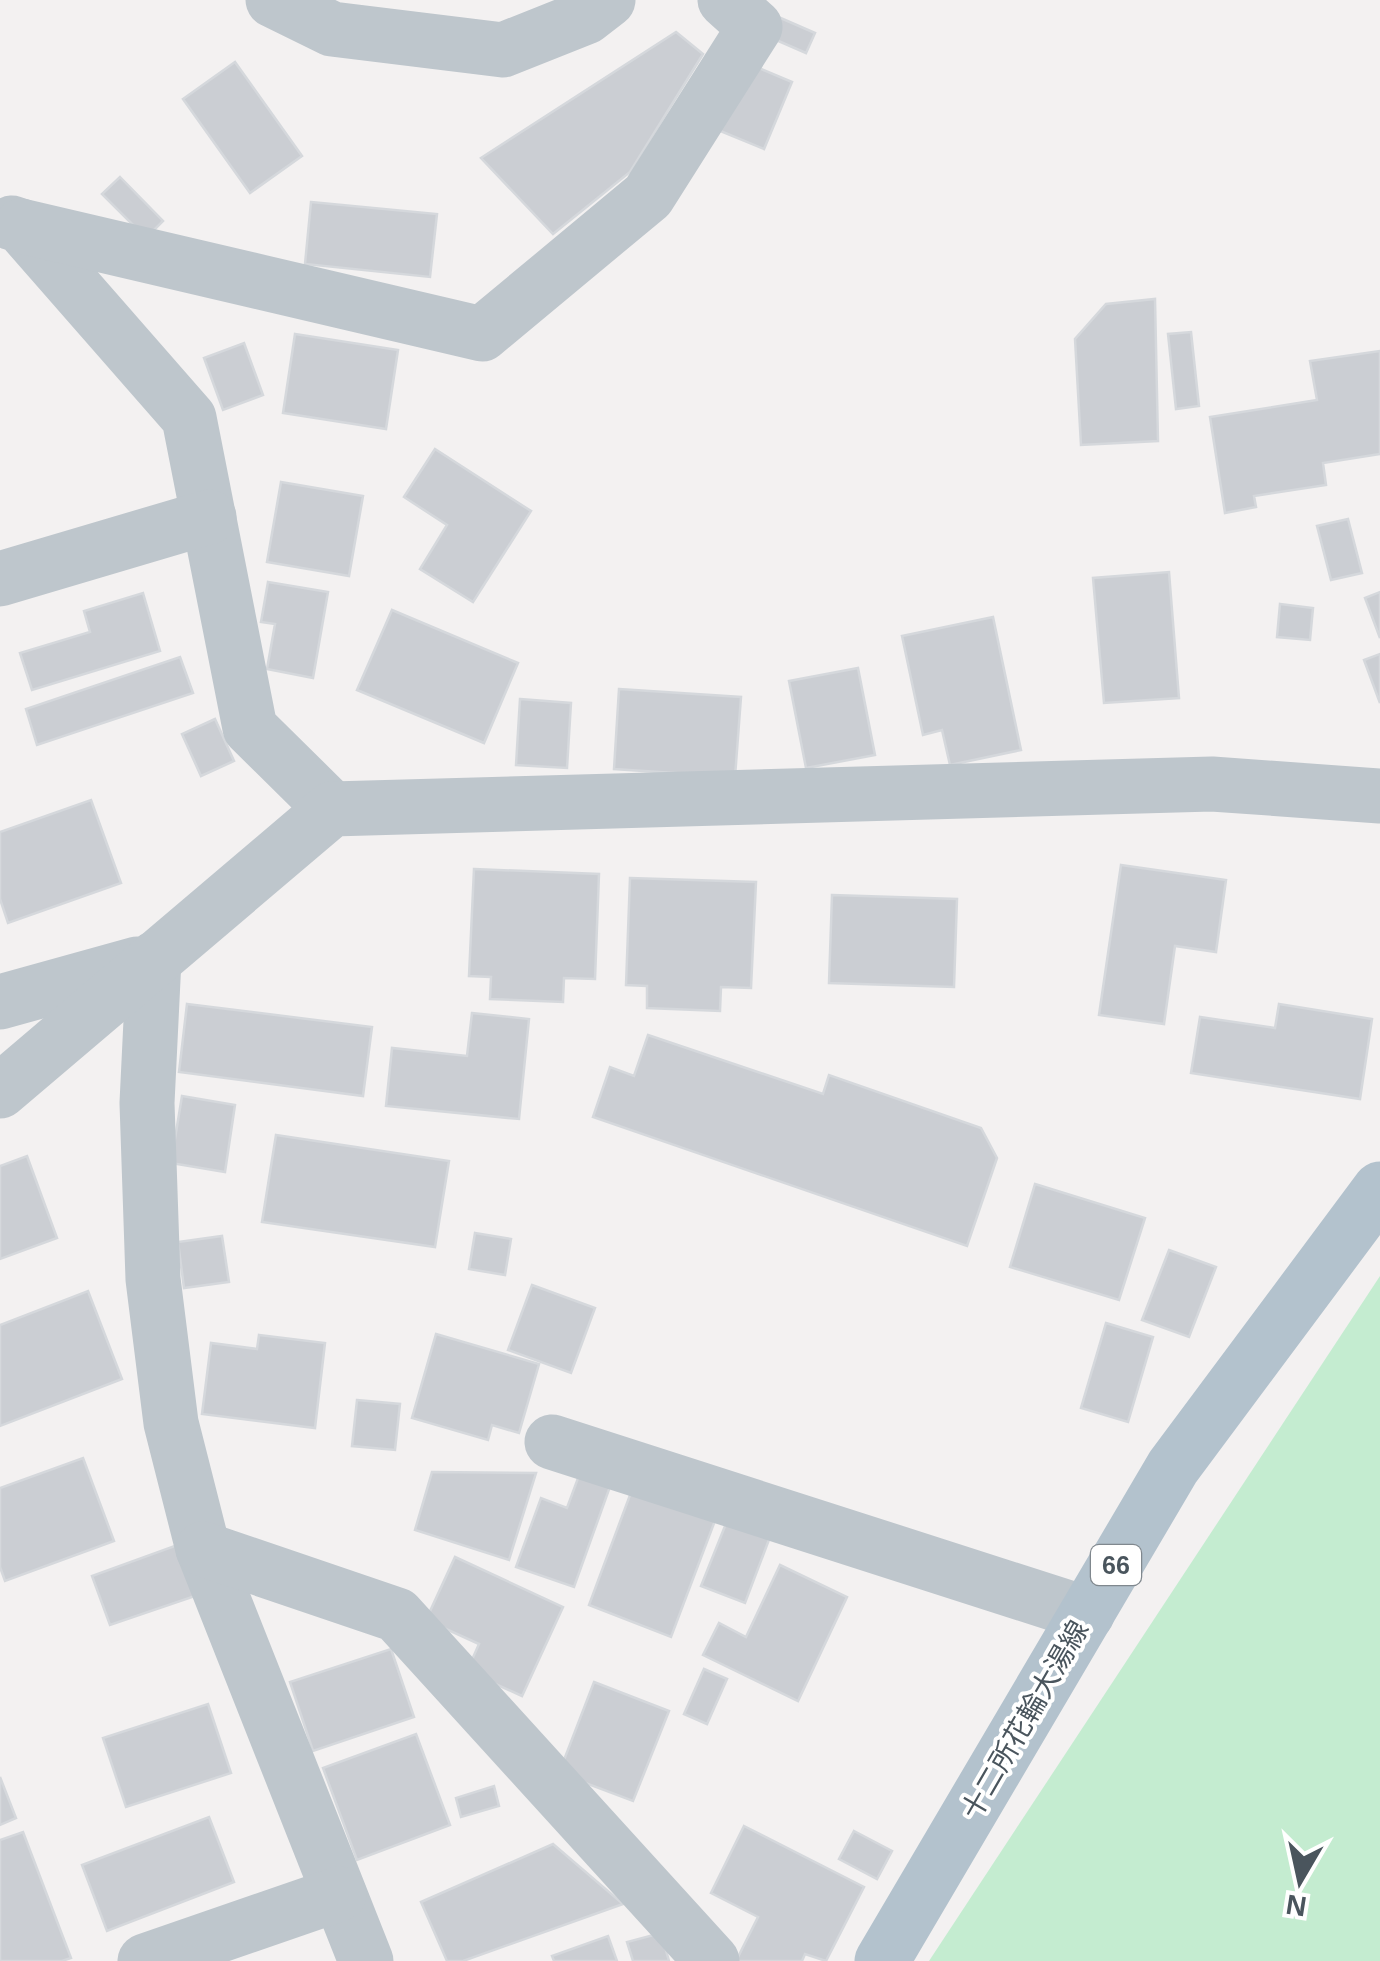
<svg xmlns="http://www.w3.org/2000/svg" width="1380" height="1961" viewBox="0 0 1380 1961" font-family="Helvetica,'Noto Sans JP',sans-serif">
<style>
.green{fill:#c4ecd0}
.building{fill:#cbced3;stroke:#d5d8dc;stroke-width:2.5}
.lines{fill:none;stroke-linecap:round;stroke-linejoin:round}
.minor{stroke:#bec6cc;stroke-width:55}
.major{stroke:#b3c2cd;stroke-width:55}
.labels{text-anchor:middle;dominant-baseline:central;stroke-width:8;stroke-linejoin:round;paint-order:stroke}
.shield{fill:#fff;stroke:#80888e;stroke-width:2.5}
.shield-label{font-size:25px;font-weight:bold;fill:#4a555d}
.street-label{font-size:28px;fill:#4a555d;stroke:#fff}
</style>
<rect width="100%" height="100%" fill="#f3f1f1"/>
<path class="green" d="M 1380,1276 L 1380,1961 L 929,1961 Z"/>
<g class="building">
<path d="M 776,16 L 815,33 L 806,53 L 767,36 Z"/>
<path d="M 676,32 L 703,54 L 630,172 L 553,234 L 481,158 Z"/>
<path d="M 235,62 L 302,156 L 250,193 L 183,99 Z"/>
<path d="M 747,63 L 792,82 L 764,149 L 718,130 Z"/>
<path d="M 120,177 L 163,221 L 146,238 L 102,194 Z"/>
<path d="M 311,202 L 437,214 L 430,277 L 305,264 Z"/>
<path d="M 1155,299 L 1158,441 L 1081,445 L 1075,339 L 1106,304 Z"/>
<path d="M 1191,332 L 1199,406 L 1176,409 L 1168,334 Z"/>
<path d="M 295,334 L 398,350 L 386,429 L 283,413 Z"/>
<path d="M 244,343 L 263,395 L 223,410 L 204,358 Z"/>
<path d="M 1380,351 L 1380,454 L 1323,463 L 1326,485 L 1254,496 L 1256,507 L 1225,513 L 1210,417 L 1317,400 L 1310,361 Z"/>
<path d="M 435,449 L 531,511 L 473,602 L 420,569 L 447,525 L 404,497 Z"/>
<path d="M 281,482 L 363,496 L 349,576 L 267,562 Z"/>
<path d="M 1348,519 L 1362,573 L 1331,580 L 1317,526 Z"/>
<path d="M 1169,572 L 1179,698 L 1104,703 L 1093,578 Z"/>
<path d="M 268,582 L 328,592 L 313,678 L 267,669 L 275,624 L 261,622 Z"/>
<path d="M 1380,592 L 1380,638 L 1365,598 Z"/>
<path d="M 143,593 L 160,651 L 32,690 L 20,653 L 90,632 L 84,611 Z"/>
<path d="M 1280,604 L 1313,608 L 1310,640 L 1277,637 Z"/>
<path d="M 392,610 L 518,663 L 484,743 L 357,690 Z"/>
<path d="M 993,617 L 1021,750 L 950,765 L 942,730 L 923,735 L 902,636 Z"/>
<path d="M 1380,654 L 1380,703 L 1364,660 Z"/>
<path d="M 180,657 L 193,693 L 37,745 L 26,709 Z"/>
<path d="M 858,668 L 875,755 L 806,768 L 789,681 Z"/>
<path d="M 619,689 L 741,697 L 735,777 L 614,769 Z"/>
<path d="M 520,699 L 571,703 L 567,768 L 516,765 Z"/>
<path d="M 215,719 L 234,761 L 201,776 L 182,734 Z"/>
<path d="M 91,800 L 121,883 L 8,923 L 0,899 L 0,832 Z"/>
<path d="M 1121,865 L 1226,880 L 1216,952 L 1175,946 L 1164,1024 L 1099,1015 Z"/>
<path d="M 474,869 L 599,874 L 595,979 L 564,978 L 563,1002 L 490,999 L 491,977 L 469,976 Z"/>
<path d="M 630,878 L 756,882 L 751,988 L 721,987 L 720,1011 L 647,1008 L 647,986 L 626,985 Z"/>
<path d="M 832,895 L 957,899 L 954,987 L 829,983 Z"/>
<path d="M 187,1004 L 372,1027 L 363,1096 L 179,1072 Z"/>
<path d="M 1279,1004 L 1372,1019 L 1360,1099 L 1191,1073 L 1200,1017 L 1275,1028 Z"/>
<path d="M 472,1013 L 529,1019 L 519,1119 L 386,1106 L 392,1048 L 467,1056 Z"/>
<path d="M 648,1035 L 823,1094 L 829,1075 L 981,1128 L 997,1158 L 967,1246 L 593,1117 L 610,1067 L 634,1076 Z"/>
<path d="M 182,1096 L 235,1105 L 225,1172 L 171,1163 Z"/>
<path d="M 276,1135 L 449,1161 L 435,1247 L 262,1222 Z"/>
<path d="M 27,1156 L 57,1238 L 0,1259 L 0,1166 Z"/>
<path d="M 1035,1184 L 1145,1218 L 1119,1300 L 1010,1267 Z"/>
<path d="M 475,1233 L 511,1239 L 505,1275 L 469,1269 Z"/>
<path d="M 222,1236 L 229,1282 L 184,1288 L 178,1242 Z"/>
<path d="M 1169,1250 L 1216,1267 L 1189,1337 L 1142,1320 Z"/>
<path d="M 532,1285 L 595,1308 L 571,1373 L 508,1350 Z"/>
<path d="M 88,1291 L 122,1379 L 0,1426 L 0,1325 Z"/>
<path d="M 1106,1323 L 1153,1337 L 1128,1422 L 1081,1408 Z"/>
<path d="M 436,1334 L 539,1364 L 519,1433 L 492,1425 L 488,1440 L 412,1418 Z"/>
<path d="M 259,1335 L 325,1343 L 315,1428 L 202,1414 L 211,1343 L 257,1349 Z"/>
<path d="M 357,1400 L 400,1404 L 395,1450 L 352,1446 Z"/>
<path d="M 83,1458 L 114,1541 L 5,1581 L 0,1567 L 0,1488 Z"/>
<path d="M 581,1470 L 612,1481 L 574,1587 L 516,1567 L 541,1498 L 567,1508 Z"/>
<path d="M 432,1472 L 536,1473 L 509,1560 L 415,1530 Z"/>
<path d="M 636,1479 L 719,1510 L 671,1637 L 589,1605 Z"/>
<path d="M 727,1521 L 770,1537 L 745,1603 L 701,1586 Z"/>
<path d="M 180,1544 L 198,1595 L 110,1625 L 92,1576 Z"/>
<path d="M 455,1557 L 563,1607 L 522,1696 L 467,1671 L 479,1644 L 426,1620 Z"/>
<path d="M 780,1565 L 847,1597 L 798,1701 L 703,1655 L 719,1623 L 746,1637 Z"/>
<path d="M 391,1649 L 414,1717 L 313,1751 L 290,1682 Z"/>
<path d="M 704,1669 L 727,1679 L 707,1724 L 684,1714 Z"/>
<path d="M 594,1682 L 669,1711 L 633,1801 L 559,1773 Z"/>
<path d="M 208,1704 L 231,1773 L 126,1807 L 103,1738 Z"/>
<path d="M 416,1734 L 450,1825 L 357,1860 L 323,1768 Z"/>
<path d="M 0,1777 L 16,1818 L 0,1825 Z"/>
<path d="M 494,1786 L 499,1806 L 461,1817 L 456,1798 Z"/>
<path d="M 209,1817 L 234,1882 L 107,1931 L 82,1865 Z"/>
<path d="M 744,1826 L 864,1887 L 826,1961 L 805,1954 L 802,1961 L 736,1961 L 758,1917 L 711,1893 Z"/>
<path d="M 854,1831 L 892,1851 L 877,1879 L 839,1859 Z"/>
<path d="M 23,1832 L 71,1958 L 62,1961 L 0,1961 L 0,1840 Z"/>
<path d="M 553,1844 L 623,1904 L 463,1961 L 447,1961 L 421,1902 Z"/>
<path d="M 661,1933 L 669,1961 L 633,1961 L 627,1942 Z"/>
<path d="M 608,1936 L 617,1961 L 554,1961 L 552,1956 Z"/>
</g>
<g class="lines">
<g class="minor">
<path d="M 273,0 L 332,29 L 503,50 L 586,17 L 608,0"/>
<path d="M 12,223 L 21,226 L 189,418 L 250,728 L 332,809"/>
<path d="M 21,226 L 482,334 L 648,196 L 755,27 L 725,0"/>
<path d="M 0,579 L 209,517"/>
<path d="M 154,959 L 147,1103 L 153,1279 L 171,1423 L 203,1549 L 366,1961"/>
<path d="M 0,1002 L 137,964"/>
<path d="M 0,1091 L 332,809 L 1212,784 L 1380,796"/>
<path d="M 552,1442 L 1087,1614"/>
<path d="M 203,1549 L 397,1615 L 712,1961"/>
<path d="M 145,1961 L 339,1894"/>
</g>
<path class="major" d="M 882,1961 L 1173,1467 L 1380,1189"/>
</g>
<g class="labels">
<rect class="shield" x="1091" y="1545" width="50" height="40" rx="8"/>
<g class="shield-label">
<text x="1116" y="1565">66</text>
</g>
<g class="street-label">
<text transform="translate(1025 1720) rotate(-60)">十二所花輪大湯線</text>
</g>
</g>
<g transform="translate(1300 1881) rotate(189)" stroke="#ffffff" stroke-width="8" paint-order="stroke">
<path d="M0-8L18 38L0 25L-18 38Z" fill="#4a555d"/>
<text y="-15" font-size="28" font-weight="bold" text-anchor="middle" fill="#4a555d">N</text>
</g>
</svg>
